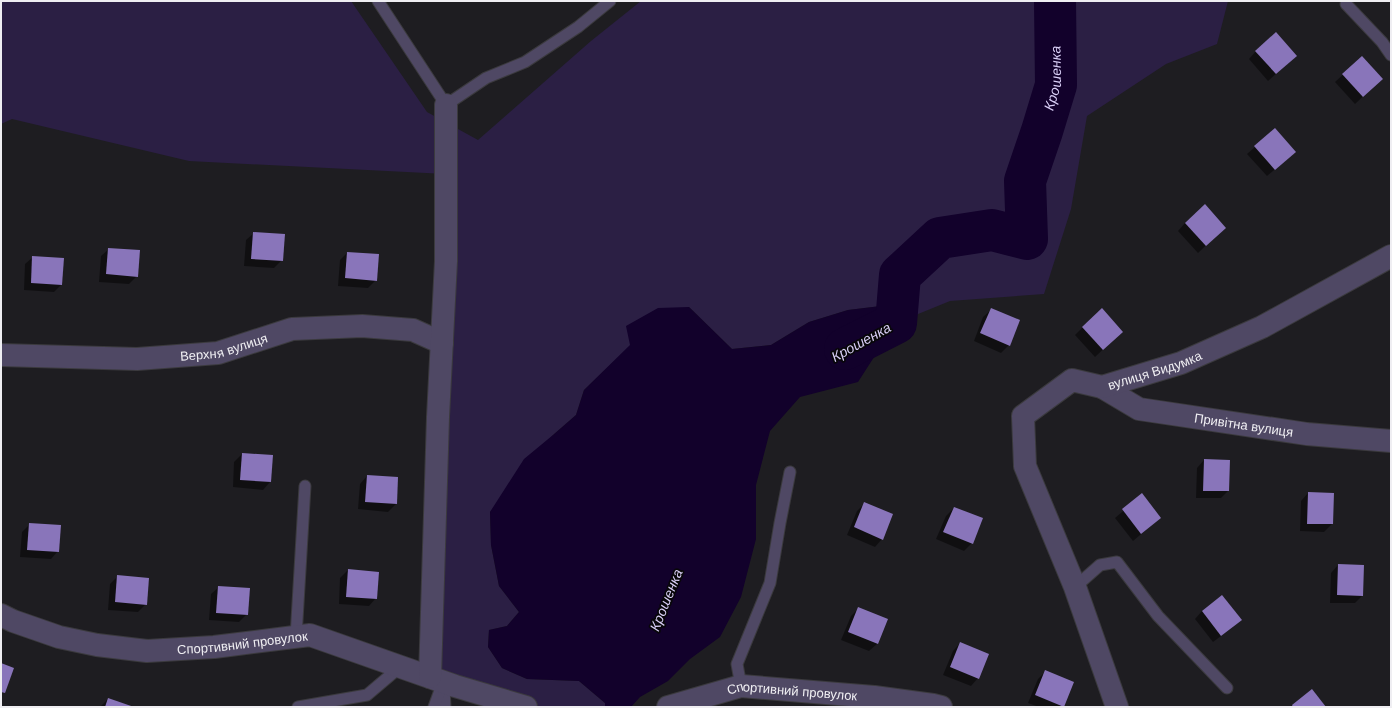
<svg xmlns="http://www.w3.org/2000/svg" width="1392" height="708" viewBox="0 0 1392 708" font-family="Helvetica,sans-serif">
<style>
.green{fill:#2b1f44}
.water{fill:#12012b}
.shadow{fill:#0007}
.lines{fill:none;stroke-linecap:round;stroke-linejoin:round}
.river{stroke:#12012b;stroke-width:42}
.building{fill:#8975ba}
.service-casing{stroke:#3b3a3e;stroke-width:13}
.minor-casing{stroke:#3b3a3e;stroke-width:24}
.service{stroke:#4f4864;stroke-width:11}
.minor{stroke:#4f4864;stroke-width:22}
.labels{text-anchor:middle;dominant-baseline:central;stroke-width:3.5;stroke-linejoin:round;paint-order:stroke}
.street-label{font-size:13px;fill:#efeef2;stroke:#080709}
.water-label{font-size:14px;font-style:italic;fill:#d9cff6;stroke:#080709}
</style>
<rect width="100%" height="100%" fill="#1e1d21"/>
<path class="green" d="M 1,1 L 351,1 L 427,112 L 478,140 L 591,41 L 641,1 L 1228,1 L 1217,44 L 1166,64 L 1087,116 L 1071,209 L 1044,294 L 950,301 L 896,323 L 881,306 L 848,310 L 809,322 L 771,345 L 732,349 L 689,307 L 631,345 L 584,390 L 576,415 L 553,435 L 490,512 L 491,545 L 499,586 L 519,612 L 507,626 L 489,630 L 488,647 L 502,668 L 527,679 L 579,681 L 605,703 L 605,707 L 526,707 L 430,677 L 446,174 L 189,161 L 12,119 L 1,124 Z"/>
<path class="water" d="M 881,306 L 896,323 L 858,382 L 800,397 L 770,431 L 756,485 L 756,539 L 741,597 L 720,637 L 690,659 L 668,681 L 640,697 L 631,707 L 605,707 L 605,703 L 579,681 L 527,679 L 502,668 L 488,647 L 489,630 L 507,626 L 519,612 L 499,586 L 491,545 L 490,512 L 524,459 L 553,435 L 576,415 L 584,390 L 630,345 L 626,326 L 658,308 L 689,307 L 732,349 L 771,345 L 809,322 L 848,310 Z"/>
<g class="shadow">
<path d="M 1256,51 L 1288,63 L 1268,81 L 1249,59 Z"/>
<path d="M 1362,57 L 1374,86 L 1355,104 L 1335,82 Z"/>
<path d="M 1255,147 L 1287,159 L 1267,176 L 1247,154 Z"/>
<path d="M 1185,223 L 1217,235 L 1198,253 L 1178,231 Z"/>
<path d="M 254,233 L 282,260 L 274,268 L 244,266 L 246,240 Z"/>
<path d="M 109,249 L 137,276 L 129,284 L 99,282 L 101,256 Z"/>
<path d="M 347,253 L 376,280 L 368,288 L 338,286 L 340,260 Z"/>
<path d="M 33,257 L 61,285 L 54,292 L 24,290 L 25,264 Z"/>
<path d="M 991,310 L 1009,345 L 1001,353 L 974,341 L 983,317 Z"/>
<path d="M 1083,327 L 1114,339 L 1095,357 L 1075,335 Z"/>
<path d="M 242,454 L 272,456 L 270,482 L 263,490 L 233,487 L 234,462 Z"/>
<path d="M 1204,460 L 1228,491 L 1221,498 L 1196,498 L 1197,468 Z"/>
<path d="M 367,476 L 397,478 L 396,504 L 388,512 L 358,509 L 360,484 Z"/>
<path d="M 1308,493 L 1333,494 L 1332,524 L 1324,532 L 1300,531 L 1301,501 Z"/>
<path d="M 1142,495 L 1160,518 L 1133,541 L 1115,518 Z"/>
<path d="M 864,504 L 882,539 L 875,547 L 847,535 L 857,511 Z"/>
<path d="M 954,508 L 972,543 L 964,551 L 936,539 L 946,516 Z"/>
<path d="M 30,524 L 58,551 L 51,559 L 20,557 L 22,532 Z"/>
<path d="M 1338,565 L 1362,596 L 1355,603 L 1330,603 L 1331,573 Z"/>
<path d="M 348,570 L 376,598 L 369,606 L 339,604 L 340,578 Z"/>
<path d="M 118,576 L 146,604 L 138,612 L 108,610 L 110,584 Z"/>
<path d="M 219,587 L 247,614 L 239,622 L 209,620 L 211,594 Z"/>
<path d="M 859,608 L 886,619 L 877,644 L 869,651 L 841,640 L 851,616 Z"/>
<path d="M 1202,611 L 1233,627 L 1213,642 L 1195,619 Z"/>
<path d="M 960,643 L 978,678 L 971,686 L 943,675 L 953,651 Z"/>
<path d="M 1046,671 L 1064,706 L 1063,707 L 1039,707 L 1028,703 L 1038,679 Z"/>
<path d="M 108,699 L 131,707 L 100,707 Z"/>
</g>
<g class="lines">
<path class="river" id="s1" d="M 845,349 L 896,323 L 900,275 L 940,238 L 992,230 L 1027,239 L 1025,181 L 1042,131 L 1056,85 L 1055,1"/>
</g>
<g class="building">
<path d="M 1276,32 L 1297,56 L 1276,74 L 1255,51 Z"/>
<path d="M 1362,56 L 1383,79 L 1363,97 L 1342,74 Z"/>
<path d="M 1275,128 L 1296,152 L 1275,170 L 1254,146 Z"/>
<path d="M 1205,204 L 1226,228 L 1206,246 L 1185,223 Z"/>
<path d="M 253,232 L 285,234 L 283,261 L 251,259 Z"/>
<path d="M 108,248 L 140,250 L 138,277 L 106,274 Z"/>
<path d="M 347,252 L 379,254 L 377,281 L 345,278 Z"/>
<path d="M 32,256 L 64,258 L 62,285 L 31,283 Z"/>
<path d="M 991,308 L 1020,320 L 1010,346 L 980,333 Z"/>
<path d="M 1102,308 L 1123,332 L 1103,350 L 1082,327 Z"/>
<path d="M 242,453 L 273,455 L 271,482 L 240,480 Z"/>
<path d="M 1204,459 L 1230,460 L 1229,491 L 1203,491 Z"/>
<path d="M 367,475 L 398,477 L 397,504 L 365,502 Z"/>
<path d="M 1308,492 L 1334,493 L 1333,524 L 1307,524 Z"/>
<path d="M 1142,493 L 1161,518 L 1141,534 L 1122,509 Z"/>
<path d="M 864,502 L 893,514 L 883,540 L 854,527 Z"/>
<path d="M 954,507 L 983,518 L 973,544 L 943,532 Z"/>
<path d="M 29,523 L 61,525 L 59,552 L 27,550 Z"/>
<path d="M 1338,564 L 1364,565 L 1363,596 L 1337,595 Z"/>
<path d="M 348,569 L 379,572 L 377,599 L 346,597 Z"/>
<path d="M 117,575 L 149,578 L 147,605 L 115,602 Z"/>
<path d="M 218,586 L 250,588 L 248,615 L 216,613 Z"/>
<path d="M 1222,595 L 1242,620 L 1221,636 L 1202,611 Z"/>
<path d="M 858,607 L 888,619 L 878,644 L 848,632 Z"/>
<path d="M 960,642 L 989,654 L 979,679 L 950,667 Z"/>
<path d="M 1,663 L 14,668 L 5,693 L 1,692 Z"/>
<path d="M 1045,670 L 1074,682 L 1064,707 L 1035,695 Z"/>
<path d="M 1312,689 L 1326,707 L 1293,707 L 1292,705 Z"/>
<path d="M 108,698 L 134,707 L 105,707 Z"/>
</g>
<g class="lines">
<defs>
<g id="service">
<path d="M 378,1 L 446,105 L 486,78 L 525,62 L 578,27 L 610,1"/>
<path d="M 1346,4 L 1382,42 L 1391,55"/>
<path d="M 1075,587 L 1100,565 L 1117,562 L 1158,616 L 1227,688"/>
<path d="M 296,637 L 305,486"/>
<path d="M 741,686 L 737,664 L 770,583 L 780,523 L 790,472"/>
<path d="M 444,687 L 445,707"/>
<path d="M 298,707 L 367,695 L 400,667"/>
<path d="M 434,707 L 443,682"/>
</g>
<g id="minor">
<path id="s2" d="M 1,355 L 137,359 L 218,353 L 292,329 L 362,326 L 413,330 L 442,343"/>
<path id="s3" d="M 1102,387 L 1139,409 L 1307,434 L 1391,441"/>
<path id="s4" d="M 1,615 L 13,621 L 59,637 L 97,645 L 147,651 L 214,647 L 310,635 L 455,686 L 526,707"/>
<path d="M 430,677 L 438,417 L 446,261 L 446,105"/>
<path id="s5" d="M 668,707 L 741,686 L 874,697 L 933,705 L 941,707"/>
<path id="s6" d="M 1117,707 L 1075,587 L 1025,466 L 1023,416 L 1072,380 L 1102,387 L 1181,363 L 1262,327 L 1391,256"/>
</g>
</defs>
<use href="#service" class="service-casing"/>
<use href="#minor" class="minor-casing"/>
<use href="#service" class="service"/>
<use href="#minor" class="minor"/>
</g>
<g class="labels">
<g class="street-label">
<text stroke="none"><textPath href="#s2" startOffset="224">Верхня вулиця</textPath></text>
<text stroke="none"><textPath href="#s6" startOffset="455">вулиця Видумка</textPath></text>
<text stroke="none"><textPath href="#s3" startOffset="149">Привітна вулиця</textPath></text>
<text stroke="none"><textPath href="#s4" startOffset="247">Спортивний провулок</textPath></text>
<text stroke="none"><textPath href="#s5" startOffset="127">Спортивний провулок</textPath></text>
</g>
<g class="water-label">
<text stroke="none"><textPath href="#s1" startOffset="414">Крошенка</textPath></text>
<text transform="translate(861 342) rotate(-29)">Крошенка</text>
<text transform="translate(666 600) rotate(-68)">Крошенка</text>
</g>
</g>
<rect width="1392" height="708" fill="none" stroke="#efeef2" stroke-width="4"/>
</svg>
